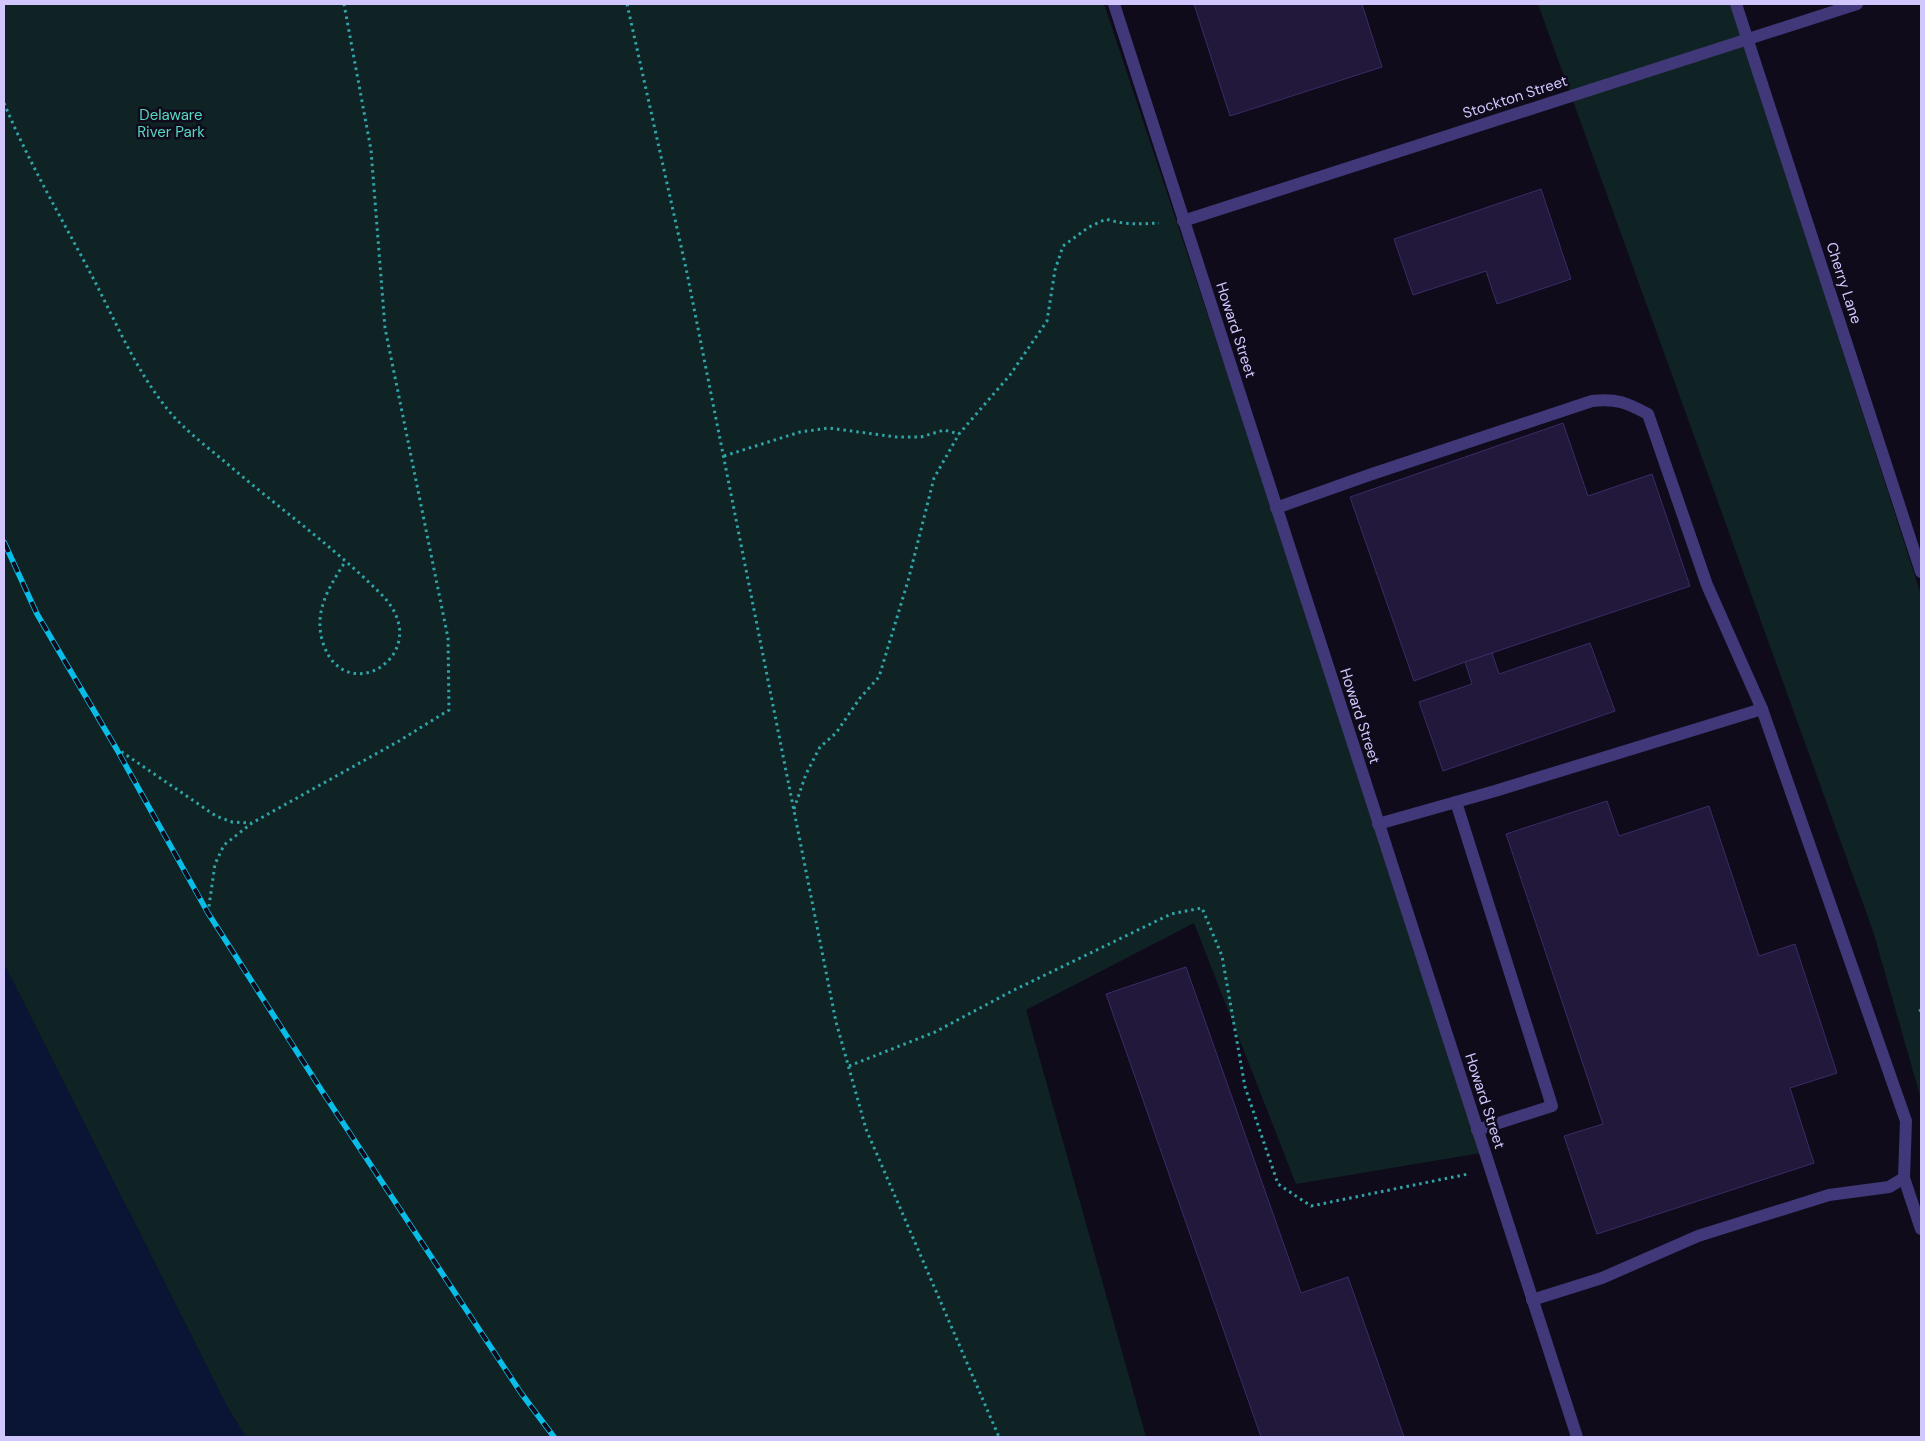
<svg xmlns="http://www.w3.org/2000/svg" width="1925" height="1441" viewBox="0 0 1925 1441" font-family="'DM Sans',sans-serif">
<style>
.green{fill:#0f2324}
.water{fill:#0a1535}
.building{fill:#22183b;stroke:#3c2b66}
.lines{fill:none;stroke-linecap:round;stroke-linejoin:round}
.path{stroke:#30a4a8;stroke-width:3;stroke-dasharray:2.5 4;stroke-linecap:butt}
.service{stroke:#403878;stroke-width:12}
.minor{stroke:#403878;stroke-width:12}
.rail-casing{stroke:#08bde8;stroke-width:5.5}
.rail{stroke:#0f0b1b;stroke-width:4;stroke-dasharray:11;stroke-linecap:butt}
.labels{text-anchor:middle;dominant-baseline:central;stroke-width:5;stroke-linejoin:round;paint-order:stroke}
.street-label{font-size:15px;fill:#d2c7fd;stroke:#0f0b1b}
.park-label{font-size:15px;fill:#57d9c5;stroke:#0f0b1b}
</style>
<rect width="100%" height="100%" fill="#0f0b1b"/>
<g class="green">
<path d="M 4,4 L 1104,4 L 1487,1152 L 1296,1184 L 1194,923 L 1026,1010 L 1146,1437 L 246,1437 L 230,1412 L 4,964 Z"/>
<path d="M 1538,4 L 1731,4 L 1921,595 L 1921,1099 L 1873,931 Z"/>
</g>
<path class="water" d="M 4,964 L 230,1412 L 246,1437 L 4,1437 Z"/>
<g class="building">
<path d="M 1194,4 L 1362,4 L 1382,67 L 1230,116 Z"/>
<path d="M 1541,189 L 1571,279 L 1497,304 L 1486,271 L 1413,295 L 1394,239 Z"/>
<path d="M 1563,423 L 1588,496 L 1652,474 L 1690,586 L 1465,662 L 1414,681 L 1350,497 Z"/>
<path d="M 1590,643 L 1615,711 L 1443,771 L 1419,702 L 1472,684 L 1465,662 L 1492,653 L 1499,674 Z"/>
<path d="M 1607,801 L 1619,836 L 1709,806 L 1759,956 L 1795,944 L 1837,1073 L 1790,1088 L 1814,1163 L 1597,1234 L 1564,1136 L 1603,1124 L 1506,834 Z"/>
<path d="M 1186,967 L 1301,1293 L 1348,1277 L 1404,1437 L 1261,1437 L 1106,994 Z"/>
</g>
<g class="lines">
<g class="path">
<path d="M 627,4 L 687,273 L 836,1022 L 866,1129 L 999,1437"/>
<path d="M 4,103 C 29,163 62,219 92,276 C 117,324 138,376 174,417 C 189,433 207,447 224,461 C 276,506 333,546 382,595 C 438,653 345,711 323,643 C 313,612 329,587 345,562"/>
<path d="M 724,456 L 800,432 L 829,428 L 896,437 L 921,437 L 944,430 L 959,434"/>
<path d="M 116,748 L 216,816 L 232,822 L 251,823"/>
<path d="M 794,809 L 806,774 L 820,747 L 836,733 L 860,698 L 879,677 L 908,581 L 934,478 L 959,434 L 1010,375 L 1047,321 L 1055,270 L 1063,246 L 1089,227 L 1106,219 C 1124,225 1140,224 1159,223"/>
<path d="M 208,913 L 215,864 L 224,845 L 252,823 L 399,741 L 449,710 L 448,638 L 385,328 L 371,150 L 344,4"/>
<path d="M 1919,1011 L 1921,1010"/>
<path d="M 849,1066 L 935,1032 L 1012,991 L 1171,914 L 1202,908 L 1222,956 L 1245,1087 L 1278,1184 L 1311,1206 L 1468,1174"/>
</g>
<g class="service">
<path d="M 1736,4 L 1921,572"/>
<path d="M 1276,508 L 1372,474 L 1592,401 C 1617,398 1627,403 1648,414 L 1707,585 L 1762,709 L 1495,791 L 1378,824"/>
<path d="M 1456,802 L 1552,1106 L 1477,1130"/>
<path d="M 1904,1178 L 1921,1229"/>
<path d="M 1532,1300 L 1602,1278 L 1698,1236 L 1829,1195 L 1889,1187 L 1904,1178 L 1906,1121 L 1762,709"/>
</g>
<g class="minor">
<path d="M 1114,4 L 1577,1437"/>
<path d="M 1183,221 L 1857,4"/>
</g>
<defs>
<path id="rail" d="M 4,542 L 37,614 L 116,748 L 208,913 L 322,1091 L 521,1393 L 554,1437"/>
</defs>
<use href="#rail" class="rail-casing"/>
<use href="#rail" class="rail"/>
</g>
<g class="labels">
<g class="street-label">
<text transform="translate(1515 97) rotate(-18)">Stockton Street</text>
<text transform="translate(1844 283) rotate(72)">Cherry Lane</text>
<text transform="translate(1236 330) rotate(72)">Howard Street</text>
<text transform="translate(1360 716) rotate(72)">Howard Street</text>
<text transform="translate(1485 1101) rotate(72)">Howard Street</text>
</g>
<g class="park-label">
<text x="171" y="115">Delaware<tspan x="171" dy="17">River Park</tspan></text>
</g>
</g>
<rect width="1925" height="1441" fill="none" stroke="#d2c7fd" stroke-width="10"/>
</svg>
